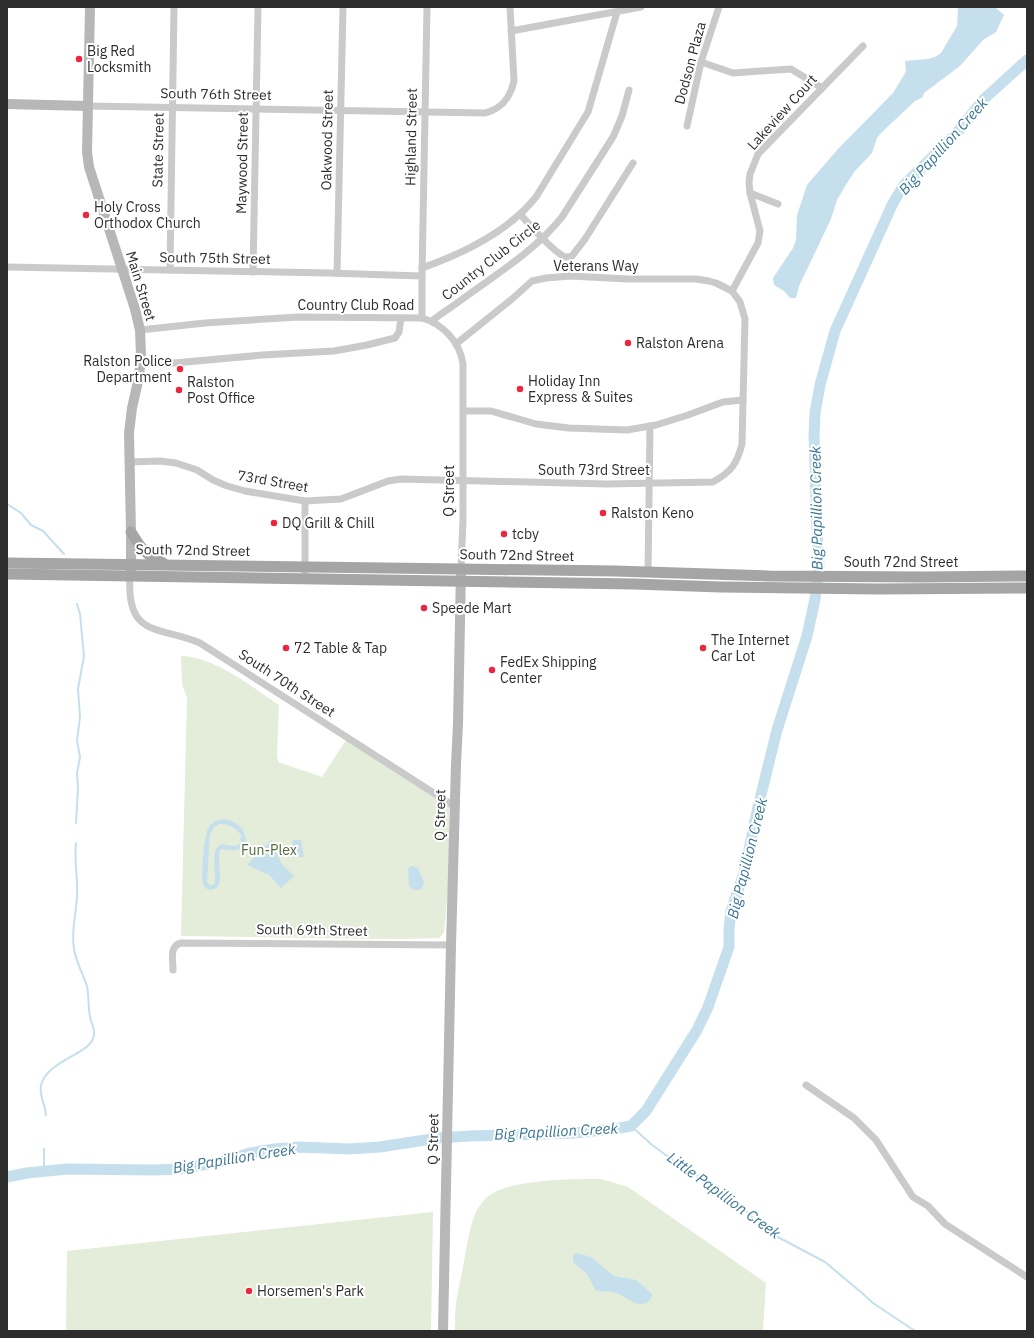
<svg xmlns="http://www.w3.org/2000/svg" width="1034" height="1338" viewBox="0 0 1034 1338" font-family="'IBM Plex Sans',sans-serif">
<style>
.green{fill:#e4ecda}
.water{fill:#c5dfed;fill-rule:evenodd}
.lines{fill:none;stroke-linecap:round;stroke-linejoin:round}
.stream{stroke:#c5dfed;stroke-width:2}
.river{stroke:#c5dfed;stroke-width:11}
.street{stroke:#cacaca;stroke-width:7}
.secondary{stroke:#b7b7b7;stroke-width:10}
.primary{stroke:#a5a5a5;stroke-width:11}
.poi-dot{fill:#ed2640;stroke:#fff;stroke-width:1.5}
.labels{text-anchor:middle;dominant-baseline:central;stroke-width:4;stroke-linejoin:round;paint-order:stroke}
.poi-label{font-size:14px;fill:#2d2d2d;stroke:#fff;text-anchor:start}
.street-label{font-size:14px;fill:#2d2d2d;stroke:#fff}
.park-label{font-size:14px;fill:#536b39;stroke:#fff}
.water-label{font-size:15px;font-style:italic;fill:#387593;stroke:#fff}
</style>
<rect width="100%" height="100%" fill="#fff"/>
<g class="green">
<path d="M 181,656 C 215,657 251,686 279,705 L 277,754 L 278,762 L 322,777 L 346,740 L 449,806 L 449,878 L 444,933 L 439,938 L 401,939 L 181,936 L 187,698 L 182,684 Z"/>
<path d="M 589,1179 L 601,1179 L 628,1187 L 766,1283 L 763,1331 L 455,1331 C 455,1322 455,1313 456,1303 C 458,1289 462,1275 464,1261 C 469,1239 470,1206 493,1193 C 512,1181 565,1179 589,1179 Z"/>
<path d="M 433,1212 L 431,1331 L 66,1331 L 67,1251 Z"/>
</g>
<g class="water">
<path d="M 958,7 L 995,7 L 1004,15 L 996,32 L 983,40 L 960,66 L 924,93 L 923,97 L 915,101 L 881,133 L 877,138 L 872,153 L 855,171 L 847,183 L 837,200 L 831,219 L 799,286 L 796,298 L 790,298 L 784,291 L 774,285 L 773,278 L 793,248 L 796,240 L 797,215 L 807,185 L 838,149 L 893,93 L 904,75 L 906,71 L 905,61 L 928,59 L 935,57 L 941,53 L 957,26 Z"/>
<path d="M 223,819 C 251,822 256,858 222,849 L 220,850 C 217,861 222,875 219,884 C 217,891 205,892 203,884 C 201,875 204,836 208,829 C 211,823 216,820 223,819 ZM 219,824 C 228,823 239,829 242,837 L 240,838 L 240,840 L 242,841 C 236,852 227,841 219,846 C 211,850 216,875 215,883 L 211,886 L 207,882 L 210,834 L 214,827 Z"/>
<path d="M 272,840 L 281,863 L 294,876 L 281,888 L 269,875 L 247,865 L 262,848 Z"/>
<path d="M 293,840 L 301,840 L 304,857 L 290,857 Z"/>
<path d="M 411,866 L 418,868 L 424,882 L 423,886 L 420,890 L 414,890 L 409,886 L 408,869 Z"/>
<path d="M 577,1253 L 591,1257 L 614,1276 L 636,1280 L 652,1294 L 651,1299 C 638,1313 626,1294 613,1292 C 607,1291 602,1292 596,1291 L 587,1274 L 573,1262 L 573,1257 L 574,1254 Z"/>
</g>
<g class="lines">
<g class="stream">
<path d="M 7,504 L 21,513 L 31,525 L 43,531 L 64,554"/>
<path d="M 76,823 L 78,788 L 77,773 L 80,757 L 77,741 L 80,717 L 78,689 L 84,656 L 80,614 L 77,604"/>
<path d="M 46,1115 C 45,1104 39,1096 41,1085 C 48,1059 94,1054 94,1034 C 95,1028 91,1023 90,1017 C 88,1007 89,996 87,986 C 83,974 76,962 74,949 C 71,931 76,914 77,897 C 78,878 74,862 76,843"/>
<path d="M 631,1126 L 651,1144 L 671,1159 L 733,1199 L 762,1226 L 776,1236 L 825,1262 L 862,1293 L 873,1303 L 915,1331"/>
<path d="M 44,1149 L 44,1171"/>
</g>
<path class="river" d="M 7,1177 L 27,1173 L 67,1169 L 154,1170 L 180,1169 L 225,1161 L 250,1153 L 274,1149 L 299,1147 L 349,1149 L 380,1147 L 438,1138 L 470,1136 L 574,1133 L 614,1129 L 631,1126 L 646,1111 L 697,1030 L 708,1007 L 729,947 L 729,929 L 731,911 L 744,873 L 758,807 L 777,730 L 807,636 L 815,599 L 819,565 L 817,529 L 814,435 L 815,413 L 820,385 L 835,331 L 893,203 L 904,185 L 956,134 L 983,100 L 1027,60"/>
<g class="street">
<path d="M 511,31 L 641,7"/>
<path d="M 701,62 L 733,73 L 791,69 L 822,88"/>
<path d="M 88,106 L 485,113 C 502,109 510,98 514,81 L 510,7"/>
<path d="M 687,126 L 701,62 L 719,7"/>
<path d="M 750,193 L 778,204"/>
<path d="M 520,214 C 528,223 556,255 566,257 C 569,257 570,257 572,256 L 585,239 L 633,163"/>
<path d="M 7,267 L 328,273 L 422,276"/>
<path d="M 422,268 C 464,253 508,232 536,197 L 588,112 L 617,12"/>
<path d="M 170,270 L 174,7"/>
<path d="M 253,272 L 258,7"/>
<path d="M 337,273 L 343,7"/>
<path d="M 732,291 L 758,243 L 760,231 L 750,193 L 749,183 L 750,174 L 758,154 L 863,46"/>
<path d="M 422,318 L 422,276 L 427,7"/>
<path d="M 432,321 C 440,314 449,309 457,303 C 493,276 534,252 562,217 L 613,137 L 622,116 L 629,90"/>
<path d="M 140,330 L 205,323 L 298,317 L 422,318 C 443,324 460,342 463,364 L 463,520 L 461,569"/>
<path d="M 141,363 L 163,364 L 263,355 L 334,351 L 367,345 L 395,338 L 399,332 L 401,318"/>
<path d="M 464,411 L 491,411 L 536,424 L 569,428 L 627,430 L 656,425 L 688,415 L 723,402 L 743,400"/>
<path d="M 129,462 L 160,461 L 176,463 L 197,470 L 213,480 L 227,486 L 245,491 L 305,501 L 341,499 L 388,481 L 401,479 L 607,484 L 713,482 C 731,472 737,464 742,444 L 745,319 L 740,302 L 732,291 L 716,283 L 709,281 L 696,279 L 628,279 L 570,276 L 546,278 L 532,281 L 512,299 L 456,344"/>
<path d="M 305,571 L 305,501"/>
<path d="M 648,573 L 650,426"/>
<path d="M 130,576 C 126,638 159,626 200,643 L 454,806"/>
<path d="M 173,970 C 173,960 169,946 181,943 L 451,945"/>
<path d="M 806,1085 L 854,1118 L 876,1140 L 913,1197 L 928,1206 L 945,1224 L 1027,1277"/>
</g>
<g class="secondary">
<path d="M 90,7 L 87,152 L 89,167 L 135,309 L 140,330 L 141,356 L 139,377 L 132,408 L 129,433 L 131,532 L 131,572"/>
<path d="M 7,104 L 88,106"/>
<path d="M 443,1331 L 451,945 L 456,764 L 458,724 L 461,569"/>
</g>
<g class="primary">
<path d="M 131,532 C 142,550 145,554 163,563"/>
<path d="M 7,563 L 461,569 L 615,571 L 769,576 L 923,577 L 1027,576"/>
<path d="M 7,574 L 634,584 L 721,587 L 878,589 L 1027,588"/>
</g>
</g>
<g class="poi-dot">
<circle cx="79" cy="59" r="4"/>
<circle cx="86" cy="215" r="4"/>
<circle cx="628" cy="343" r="4"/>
<circle cx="180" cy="369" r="4"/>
<circle cx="520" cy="389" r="4"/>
<circle cx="179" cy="390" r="4"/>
<circle cx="603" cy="513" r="4"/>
<circle cx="274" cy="523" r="4"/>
<circle cx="504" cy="534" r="4"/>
<circle cx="424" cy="608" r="4"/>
<circle cx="286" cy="648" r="4"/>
<circle cx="703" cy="648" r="4"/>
<circle cx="492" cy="670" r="4"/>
<circle cx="249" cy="1291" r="4"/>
</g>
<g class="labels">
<g class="poi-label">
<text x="87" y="51">Big Red<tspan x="87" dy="16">Locksmith</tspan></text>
<text x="94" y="207">Holy Cross<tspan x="94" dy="16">Orthodox Church</tspan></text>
<text x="636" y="343">Ralston Arena</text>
<text x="172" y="361" text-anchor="end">Ralston Police<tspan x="172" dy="16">Department</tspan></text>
<text x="528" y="381">Holiday Inn<tspan x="528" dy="16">Express &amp; Suites</tspan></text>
<text x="187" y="382">Ralston<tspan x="187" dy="16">Post Office</tspan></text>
<text x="611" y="513">Ralston Keno</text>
<text x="282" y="523">DQ Grill &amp; Chill</text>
<text x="512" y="534">tcby</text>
<text x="432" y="608">Speede Mart</text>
<text x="711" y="640">The Internet<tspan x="711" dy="16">Car Lot</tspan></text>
<text x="294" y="648">72 Table &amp; Tap</text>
<text x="500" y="662">FedEx Shipping<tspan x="500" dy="16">Center</tspan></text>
<text x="257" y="1291">Horsemen's Park</text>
</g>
<g class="street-label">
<text transform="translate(690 63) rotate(-75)">Dodson Plaza</text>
<text transform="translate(216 94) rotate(1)">South 76th Street</text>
<text transform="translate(782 112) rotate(-48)">Lakeview Court</text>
<text transform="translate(411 137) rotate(-89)">Highland Street</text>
<text transform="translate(327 140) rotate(-89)">Oakwood Street</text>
<text transform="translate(158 150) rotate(-89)">State Street</text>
<text transform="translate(242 163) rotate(-89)">Maywood Street</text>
<text transform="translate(215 258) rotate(1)">South 75th Street</text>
<text transform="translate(491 260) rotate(-38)">Country Club Circle</text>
<text x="596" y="266">Veterans Way</text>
<text transform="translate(141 286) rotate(73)">Main Street</text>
<text x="356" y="305">Country Club Road</text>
<text x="594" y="470">South 73rd Street</text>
<text transform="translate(273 481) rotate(10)">73rd Street</text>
<text transform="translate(449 491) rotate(-90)">Q Street</text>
<text transform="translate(193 550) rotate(1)">South 72nd Street</text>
<text transform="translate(517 555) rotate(1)">South 72nd Street</text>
<text x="901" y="562">South 72nd Street</text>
<text transform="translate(287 683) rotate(33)">South 70th Street</text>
<text transform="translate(440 815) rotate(-89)">Q Street</text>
<text transform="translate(312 930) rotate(1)">South 69th Street</text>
<text transform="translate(433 1139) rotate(-89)">Q Street</text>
</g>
<g class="park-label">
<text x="269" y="850">Fun-Plex</text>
</g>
<g class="water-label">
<text transform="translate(943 146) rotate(-48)">Big Papillion Creek</text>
<text transform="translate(816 508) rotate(-91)">Big Papillion Creek</text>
<text transform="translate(747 858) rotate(-76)">Big Papillion Creek</text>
<text transform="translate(556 1131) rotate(-3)">Big Papillion Creek</text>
<text transform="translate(234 1158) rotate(-9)">Big Papillion Creek</text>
<text transform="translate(724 1195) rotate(36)">Little Papillion Creek</text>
</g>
</g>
<rect width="1034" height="1338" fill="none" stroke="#2d2d2d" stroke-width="16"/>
</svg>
